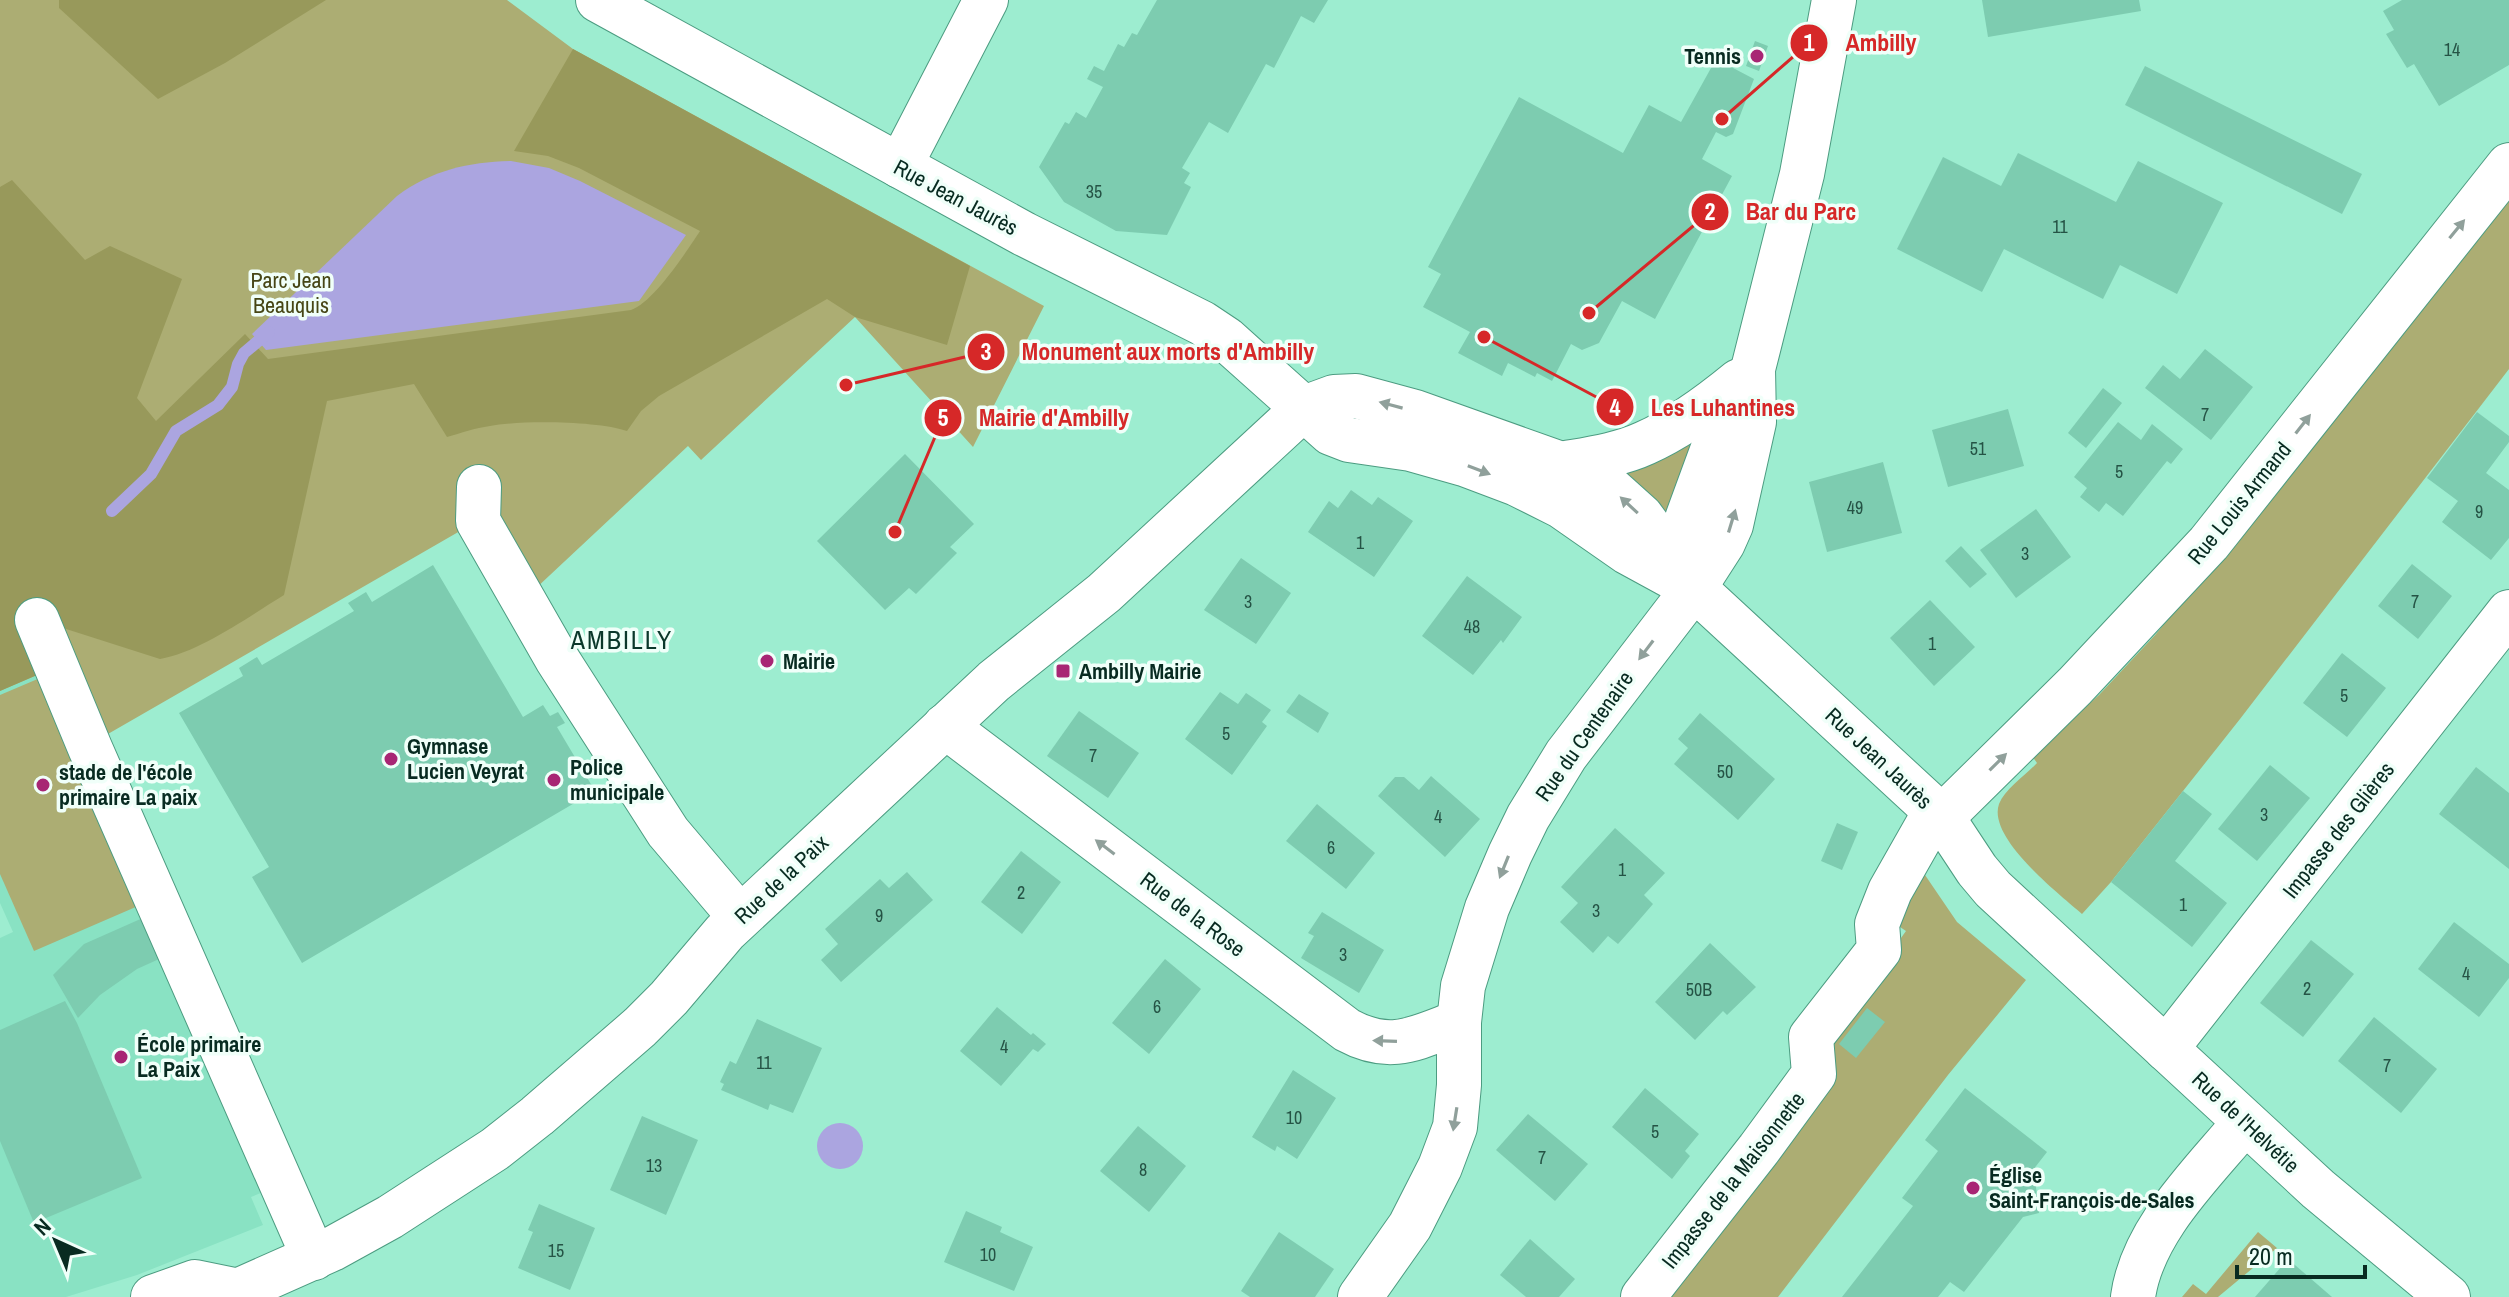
<svg xmlns="http://www.w3.org/2000/svg" width="2509" height="1297" viewBox="0 0 2509 1297" font-family="'Archivo Narrow',sans-serif">
<style>
.built{fill:#89e2c3}
.green{fill:#acad73}
.forest{fill:#98995b}
.water{fill:#aba5e0}
.lines{fill:none;stroke-linecap:round;stroke-linejoin:round}
.stream{stroke:#aba5e0;stroke-width:12}
.building{fill:#7dccb0}
.minor-casing{stroke:#4c9c81;stroke-width:46}
.minor{stroke:#fff;stroke-width:44}
.oneway{fill:#90a09b}
.poi-dot{fill:#a82674;stroke:#f0fff9;stroke-width:3}
.labels{text-anchor:middle;dominant-baseline:central;stroke-width:7;stroke-linejoin:round;paint-order:stroke}
.number-label{font-size:18px;fill:#255345}
.poi-label{font-size:22px;font-weight:bold;fill:#082b21;stroke:#f0fff9;text-anchor:start}
.street-label{font-size:22px;fill:#082b21;stroke:#f0fff9}
.park-label{font-size:22px;fill:#464615;stroke:#f0fff9}
.quarter-label{font-size:26px;letter-spacing:2px;fill:#0b382b;stroke:#f0fff9}
.leader{fill:none;stroke:#d62828;stroke-width:3}
.callout-dot{fill:#d62828;stroke:#f0fff9;stroke-width:3}
.mark-label{font-size:24px;text-anchor:middle;font-weight:bold;fill:#fff}
.callout-label{font-size:24px;text-anchor:middle;font-weight:bold;fill:#d62828;stroke:#f0fff9;stroke-width:7;stroke-linejoin:round;paint-order:stroke}
</style>
<rect width="100%" height="100%" fill="#9dedd0"/>
<path class="built" d="M 51,669 L 282,1184 L 251,1197 L 263,1225 L 137,1275 L 66,1297 L 0,1297 L 0,938 L 13,932 L 0,903 L 0,691 Z"/>
<g class="green">
<path d="M 0,0 L 507,0 L 573,49 L 1044,306 L 973,447 L 855,317 L 701,460 L 688,446 L 534,590 L 493,512 L 101,738 L 51,669 L 0,691 Z"/>
<path d="M 2509,193 L 2509,369 L 2240,719 L 2111,882 L 2082,914 C 2059,894 1987,838 1999,804 C 2005,789 2026,775 2037,763 L 2032,756 L 2099,695 L 2156,634 L 2401,332 Z"/>
<path d="M 1699,432 L 1670,517 L 1613,466 Z"/>
<path d="M 40,678 L 138,906 L 34,951 L 0,874 L 0,695 Z"/>
<path d="M 1925,875 L 1957,922 L 2026,980 L 1948,1075 L 1778,1297 L 1660,1297 L 1827,1041 L 1906,931 L 1891,921 Z"/>
<path d="M 2258,1232 L 2277,1248 L 2218,1297 L 2182,1297 L 2193,1284 L 2206,1294 Z"/>
</g>
<g class="forest">
<path d="M 59,0 L 326,0 L 225,63 L 158,99 L 59,8 Z"/>
<path d="M 573,49 L 970,266 L 947,345 L 855,317 L 827,299 L 659,396 L 641,411 L 627,431 C 598,421 521,420 490,426 C 475,428 461,433 447,437 L 414,384 L 327,401 L 284,595 C 248,617 200,652 160,659 L 38,620 L 51,669 L 0,691 L 0,187 L 12,180 L 85,260 L 110,246 L 182,279 L 137,398 L 156,421 L 245,334 L 268,359 L 631,310 C 653,303 687,251 700,231 L 579,168 L 548,156 L 514,151 Z"/>
</g>
<g class="water">
<path d="M 511,161 L 549,168 L 580,181 L 686,235 L 639,301 L 266,350 L 252,334 L 397,196 C 432,170 469,162 511,161 Z"/>
<circle cx="840" cy="1146" r="23"/>
</g>
<g class="lines">
<path class="stream" d="M 112,511 L 151,474 L 176,431 L 218,405 L 232,387 L 238,364 L 244,353 L 269,332"/>
</g>
<g class="building">
<path d="M 1157,0 L 1328,0 L 1314,23 L 1301,16 L 1274,68 L 1266,64 L 1228,133 L 1209,122 L 1182,168 L 1190,173 L 1184,183 L 1191,187 L 1167,235 L 1116,231 L 1064,202 L 1039,167 L 1065,122 L 1069,124 L 1076,112 L 1086,118 L 1103,87 L 1087,79 L 1094,66 L 1104,71 L 1118,44 L 1124,47 L 1132,33 L 1137,35 Z"/>
<path d="M 1982,0 L 2139,0 L 2141,11 L 1988,37 Z"/>
<path d="M 2402,0 L 2509,0 L 2509,65 L 2439,106 L 2414,64 L 2407,68 L 2386,34 L 2394,30 L 2383,11 Z"/>
<path d="M 1755,41 L 1768,46 L 1759,71 L 1746,66 Z"/>
<path d="M 1716,59 L 1754,79 L 1733,134 L 1726,137 L 1716,132 L 1702,159 L 1732,176 L 1655,319 L 1622,301 L 1599,343 L 1582,350 L 1571,344 L 1552,381 L 1537,373 L 1535,377 L 1508,363 L 1502,376 L 1458,353 L 1470,332 L 1423,307 L 1441,274 L 1428,267 L 1519,97 L 1623,153 L 1649,105 L 1681,122 Z"/>
<path d="M 2145,66 L 2362,174 L 2342,214 L 2125,105 Z"/>
<path d="M 2018,153 L 2116,202 L 2138,161 L 2223,203 L 2177,294 L 2120,265 L 2103,299 L 2004,249 L 1982,292 L 1897,249 L 1943,157 L 2001,186 Z"/>
<path d="M 2205,349 L 2253,387 L 2211,440 L 2145,388 L 2163,365 L 2180,379 Z"/>
<path d="M 2103,388 L 2122,403 L 2086,448 L 2068,433 Z"/>
<path d="M 2008,409 L 2024,466 L 1948,487 L 1932,430 Z"/>
<path d="M 2477,412 L 2509,436 L 2509,442 L 2486,473 L 2509,490 L 2509,538 L 2491,560 L 2442,522 L 2458,501 L 2427,478 Z"/>
<path d="M 2118,422 L 2141,440 L 2152,424 L 2183,449 L 2171,464 L 2167,461 L 2123,516 L 2106,503 L 2099,512 L 2080,497 L 2087,488 L 2074,477 Z"/>
<path d="M 905,454 L 974,524 L 950,547 L 957,553 L 916,594 L 909,588 L 885,610 L 817,541 Z"/>
<path d="M 1883,462 L 1902,533 L 1827,552 L 1809,482 Z"/>
<path d="M 1351,490 L 1372,505 L 1378,497 L 1413,521 L 1374,577 L 1308,532 L 1329,501 L 1338,508 Z"/>
<path d="M 2036,509 L 2071,557 L 2016,598 L 1980,550 Z"/>
<path d="M 1961,546 L 1987,574 L 1970,588 L 1945,561 Z"/>
<path d="M 1241,558 L 1291,593 L 1256,644 L 1204,610 Z"/>
<path d="M 2412,564 L 2452,596 L 2418,639 L 2378,606 Z"/>
<path d="M 433,565 L 523,717 L 543,705 L 550,716 L 558,712 L 565,723 L 557,727 L 595,791 L 302,963 L 252,877 L 269,867 L 179,713 L 243,676 L 239,668 L 257,657 L 262,665 L 354,611 L 348,603 L 366,592 L 372,602 Z"/>
<path d="M 1467,576 L 1522,617 L 1503,643 L 1501,640 L 1473,675 L 1422,636 Z"/>
<path d="M 1930,600 L 1975,647 L 1934,686 L 1890,638 Z"/>
<path d="M 2342,653 L 2386,688 L 2347,737 L 2303,703 Z"/>
<path d="M 1220,692 L 1238,704 L 1246,693 L 1271,710 L 1262,722 L 1267,726 L 1232,775 L 1185,739 Z"/>
<path d="M 1299,694 L 1329,713 L 1318,733 L 1286,712 Z"/>
<path d="M 1079,711 L 1139,753 L 1108,798 L 1047,756 Z"/>
<path d="M 1700,713 L 1775,779 L 1738,820 L 1674,764 L 1688,748 L 1678,739 Z"/>
<path d="M 2270,765 L 2310,798 L 2257,861 L 2218,829 Z"/>
<path d="M 2476,767 L 2509,793 L 2509,869 L 2439,814 Z"/>
<path d="M 1431,776 L 1480,819 L 1445,857 L 1378,796 L 1395,777 L 1404,777 L 1419,790 Z"/>
<path d="M 2183,791 L 2212,814 L 2175,861 L 2227,903 L 2192,947 L 2111,882 Z"/>
<path d="M 1317,804 L 1375,853 L 1346,889 L 1286,841 Z"/>
<path d="M 1837,823 L 1858,832 L 1842,870 L 1821,861 Z"/>
<path d="M 1615,828 L 1665,873 L 1644,895 L 1653,904 L 1634,926 L 1618,944 L 1608,936 L 1593,953 L 1560,922 L 1578,903 L 1561,887 Z"/>
<path d="M 1021,851 L 1061,882 L 1022,934 L 981,902 Z"/>
<path d="M 907,872 L 933,900 L 841,982 L 821,960 L 838,944 L 825,929 L 880,879 L 889,888 Z"/>
<path d="M 1322,912 L 1384,950 L 1359,993 L 1301,958 L 1314,936 L 1308,933 Z"/>
<path d="M 145,917 L 168,955 L 137,969 L 100,995 L 78,1018 L 53,975 L 84,944 Z"/>
<path d="M 2454,922 L 2509,964 L 2509,978 L 2479,1017 L 2418,969 Z"/>
<path d="M 2311,940 L 2354,974 L 2303,1037 L 2260,1003 Z"/>
<path d="M 1710,943 L 1756,987 L 1727,1015 L 1723,1011 L 1695,1040 L 1655,1002 Z"/>
<path d="M 1165,959 L 1201,989 L 1149,1054 L 1112,1023 Z"/>
<path d="M 65,1001 L 77,1023 L 142,1178 L 34,1223 L 0,1141 L 0,1030 Z"/>
<path d="M 997,1007 L 1031,1035 L 1033,1033 L 1046,1044 L 1038,1052 L 1033,1049 L 1001,1086 L 960,1051 Z"/>
<path d="M 1867,1008 L 1885,1022 L 1856,1058 L 1839,1044 Z"/>
<path d="M 2374,1017 L 2437,1069 L 2401,1113 L 2338,1061 Z"/>
<path d="M 757,1019 L 822,1048 L 793,1113 L 770,1104 L 768,1110 L 721,1090 L 724,1084 L 720,1082 L 730,1061 L 736,1064 Z"/>
<path d="M 1293,1070 L 1336,1098 L 1297,1159 L 1277,1146 L 1275,1151 L 1252,1137 Z"/>
<path d="M 1645,1088 L 1699,1134 L 1685,1151 L 1690,1156 L 1672,1179 L 1612,1127 Z"/>
<path d="M 1965,1088 L 2047,1152 L 2029,1175 L 2035,1179 L 2039,1213 L 2023,1217 L 1964,1292 L 1950,1282 L 1938,1297 L 1842,1297 L 1913,1206 L 1902,1198 L 1938,1151 L 1925,1140 Z"/>
<path d="M 1528,1114 L 1588,1164 L 1555,1201 L 1496,1150 Z"/>
<path d="M 642,1116 L 698,1140 L 666,1215 L 610,1190 Z"/>
<path d="M 1138,1126 L 1186,1166 L 1149,1212 L 1100,1171 Z"/>
<path d="M 539,1204 L 595,1228 L 570,1290 L 518,1268 L 533,1232 L 528,1230 Z"/>
<path d="M 966,1211 L 1002,1227 L 1000,1232 L 1033,1247 L 1014,1291 L 944,1262 Z"/>
<path d="M 1279,1232 L 1334,1269 L 1315,1297 L 1250,1297 L 1241,1291 Z"/>
<path d="M 1530,1239 L 1575,1279 L 1559,1297 L 1526,1297 L 1500,1275 Z"/>
<path d="M 2288,1259 L 2332,1297 L 2255,1297 Z"/>
</g>
<g class="lines">
<defs>
<g id="minor">
<path d="M 598,0 L 1024,234 L 1202,323 L 1226,339 L 1331,433 L 1349,440 L 1411,449 L 1464,464 L 1517,484 L 1561,506 L 1627,552 L 1682,582"/>
<path d="M 900,166 L 986,0"/>
<path d="M 1561,464 C 1589,459 1619,455 1645,443 C 1679,428 1711,404 1739,381"/>
<path d="M 479,487 L 478,521 L 557,659 L 668,832 L 740,917"/>
<path d="M 1693,586 L 1685,534 L 1687,519 L 1724,418 L 1753,369"/>
<path d="M 37,620 L 90,748 L 314,1258"/>
<path d="M 945,726 L 1347,1030 C 1391,1054 1416,1038 1459,1022"/>
<path d="M 1942,817 L 2075,686 L 2209,543 L 2509,165"/>
<path d="M 2166,1049 L 2509,612"/>
<path d="M 153,1297 L 195,1282 L 239,1291"/>
<path d="M 224,1297 L 332,1249 L 390,1217 L 495,1149 L 537,1116 L 640,1027 L 669,998 L 725,932 L 994,681 L 1104,593 L 1304,408 L 1334,397 L 1356,396 L 1415,412 L 1561,464 L 1590,476 L 1611,489 L 1641,516 L 1694,588 L 1942,817 L 1977,870 L 1993,889 L 2318,1189 L 2448,1297"/>
<path d="M 1360,1297 L 1410,1226 L 1440,1167 L 1455,1127 L 1459,1085 L 1459,1022 L 1463,986 L 1487,908 L 1510,854 L 1528,817 L 1566,755 L 1694,588 L 1723,543 L 1731,525 L 1754,422 L 1753,369 L 1802,174 L 1834,0"/>
<path d="M 1643,1297 L 1759,1149 L 1814,1074 L 1811,1037 L 1879,950 L 1877,924 L 1890,891 L 1936,810"/>
<path d="M 2133,1297 C 2142,1230 2203,1173 2245,1122"/>
</g>
</defs>
<use href="#minor" class="minor-casing"/>
<use href="#minor" class="minor"/>
</g>
<defs><path id="oneway-solid" d="M-6-.8H1V-3.2L6.5 0L1 3.2V.8H-6Z" transform="scale(2)"/></defs>
<g class="oneway">
<use href="#oneway-solid" transform="translate(2457 229) rotate(-51)"/>
<use href="#oneway-solid" transform="translate(1391 405) rotate(-165)"/>
<use href="#oneway-solid" transform="translate(2303 424) rotate(-52)"/>
<use href="#oneway-solid" transform="translate(1479 470) rotate(21)"/>
<use href="#oneway-solid" transform="translate(1629 505) rotate(-137)"/>
<use href="#oneway-solid" transform="translate(1732 521) rotate(-73)"/>
<use href="#oneway-solid" transform="translate(1646 650) rotate(127)"/>
<use href="#oneway-solid" transform="translate(1998 762) rotate(-45)"/>
<use href="#oneway-solid" transform="translate(1105 847) rotate(-143)"/>
<use href="#oneway-solid" transform="translate(1504 867) rotate(112)"/>
<use href="#oneway-solid" transform="translate(1385 1041) rotate(-178)"/>
<use href="#oneway-solid" transform="translate(1455 1119) rotate(99)"/>
</g>
<g class="poi-dot">
<circle cx="1757" cy="56" r="8"/>
<circle cx="767" cy="661" r="8"/>
<rect x="1055" y="663" width="16" height="16" rx="4"/>
<circle cx="391" cy="759" r="8"/>
<circle cx="554" cy="780" r="8"/>
<circle cx="43" cy="785" r="8"/>
<circle cx="121" cy="1057" r="8"/>
<circle cx="1973" cy="1188" r="8"/>
</g>
<g class="labels">
<g class="number-label">
<text x="2452" y="49">14</text>
<text x="1094" y="191">35</text>
<text x="2060" y="226">11</text>
<text x="2205" y="414">7</text>
<text x="1978" y="448">51</text>
<text x="2119" y="471">5</text>
<text x="1855" y="507">49</text>
<text x="2479" y="511">9</text>
<text x="1360" y="542">1</text>
<text x="2025" y="553">3</text>
<text x="1248" y="601">3</text>
<text x="2415" y="601">7</text>
<text x="1472" y="626">48</text>
<text x="1932" y="643">1</text>
<text x="2344" y="695">5</text>
<text x="1226" y="733">5</text>
<text x="1093" y="755">7</text>
<text x="1725" y="771">50</text>
<text x="2264" y="814">3</text>
<text x="1438" y="816">4</text>
<text x="1331" y="847">6</text>
<text x="1622" y="869">1</text>
<text x="1021" y="892">2</text>
<text x="2183" y="904">1</text>
<text x="1596" y="910">3</text>
<text x="879" y="915">9</text>
<text x="1343" y="954">3</text>
<text x="2466" y="973">4</text>
<text x="2307" y="988">2</text>
<text x="1699" y="989">50B</text>
<text x="1157" y="1006">6</text>
<text x="1004" y="1046">4</text>
<text x="764" y="1062">11</text>
<text x="2387" y="1065">7</text>
<text x="1294" y="1117">10</text>
<text x="1655" y="1131">5</text>
<text x="1542" y="1157">7</text>
<text x="654" y="1165">13</text>
<text x="1143" y="1169">8</text>
<text x="556" y="1250">15</text>
<text x="988" y="1254">10</text>
</g>
<g class="poi-label">
<text x="1741" y="56" text-anchor="end">Tennis</text>
<text x="783" y="661">Mairie</text>
<text x="1079" y="671">Ambilly Mairie</text>
<text x="407" y="746">Gymnase<tspan x="407" dy="25">Lucien Veyrat</tspan></text>
<text x="570" y="767">Police<tspan x="570" dy="25">municipale</tspan></text>
<text x="59" y="772">stade de l'école<tspan x="59" dy="25">primaire La paix</tspan></text>
<text x="137" y="1044">École primaire<tspan x="137" dy="25">La Paix</tspan></text>
<text x="1989" y="1175">Église<tspan x="1989" dy="25">Saint-François-de-Sales</tspan></text>
</g>
<g class="street-label">
<text transform="translate(956 197) rotate(28)">Rue Jean Jaurès</text>
<text transform="translate(2239 503) rotate(-51)">Rue Louis Armand</text>
<text transform="translate(1584 736) rotate(-55)">Rue du Centenaire</text>
<text transform="translate(1879 758) rotate(43)">Rue Jean Jaurès</text>
<text transform="translate(2338 830) rotate(-52)">Impasse des Glières</text>
<text transform="translate(781 879) rotate(-43)">Rue de la Paix</text>
<text transform="translate(1193 914) rotate(37)">Rue de la Rose</text>
<text transform="translate(2246 1122) rotate(43)">Rue de l'Helvétie</text>
<text transform="translate(1733 1180) rotate(-52)">Impasse de la Maisonnette</text>
</g>
<g class="park-label">
<text x="291" y="280">Parc Jean<tspan x="291" dy="25">Beauquis</tspan></text>
</g>
<g class="quarter-label">
<text x="622" y="639">AMBILLY</text>
</g>
</g>
<path class="leader" d="M1722 119L1809 43M1589 313L1710 212M846 385L986 352M1484 337L1615 407M895 532L943 418"/>
<g class="callout-dot">
<circle cx="1722" cy="119" r="8"/>
<circle cx="1589" cy="313" r="8"/>
<circle cx="846" cy="385" r="8"/>
<circle cx="1484" cy="337" r="8"/>
<circle cx="895" cy="532" r="8"/>
<circle cx="1809" cy="43" r="20"/>
<circle cx="1710" cy="212" r="20"/>
<circle cx="986" cy="352" r="20"/>
<circle cx="1615" cy="407" r="20"/>
<circle cx="943" cy="418" r="20"/>
</g>
<g class="mark-label">
<text x="1809" y="51">1</text>
<text x="1710" y="220">2</text>
<text x="986" y="360">3</text>
<text x="1615" y="416">4</text>
<text x="943" y="426">5</text>
</g>
<g class="callout-label">
<text x="1881" y="51">Ambilly</text>
<text x="1801" y="220">Bar du Parc</text>
<text x="1168" y="360">Monument aux morts d'Ambilly</text>
<text x="1723" y="416">Les Luhantines</text>
<text x="1054" y="426">Mairie d'Ambilly</text>
</g>
<g transform="translate(56 1241) rotate(316)" stroke="#f0fff9" stroke-width="6" paint-order="stroke">
<path d="M0-6L14 30L0 20L-14 30Z" fill="#082b21"/>
<text y="-12" font-size="22" font-weight="bold" text-anchor="middle" fill="#082b21">N</text>
</g>
<path d="M2237 1265v12h128v-12" fill="none" stroke="#082b21" stroke-width="4"/>
<text x="2249" y="1265" font-size="24" fill="#082b21" stroke="#f0fff9" stroke-width="6" paint-order="stroke">20 m</text>
</svg>
